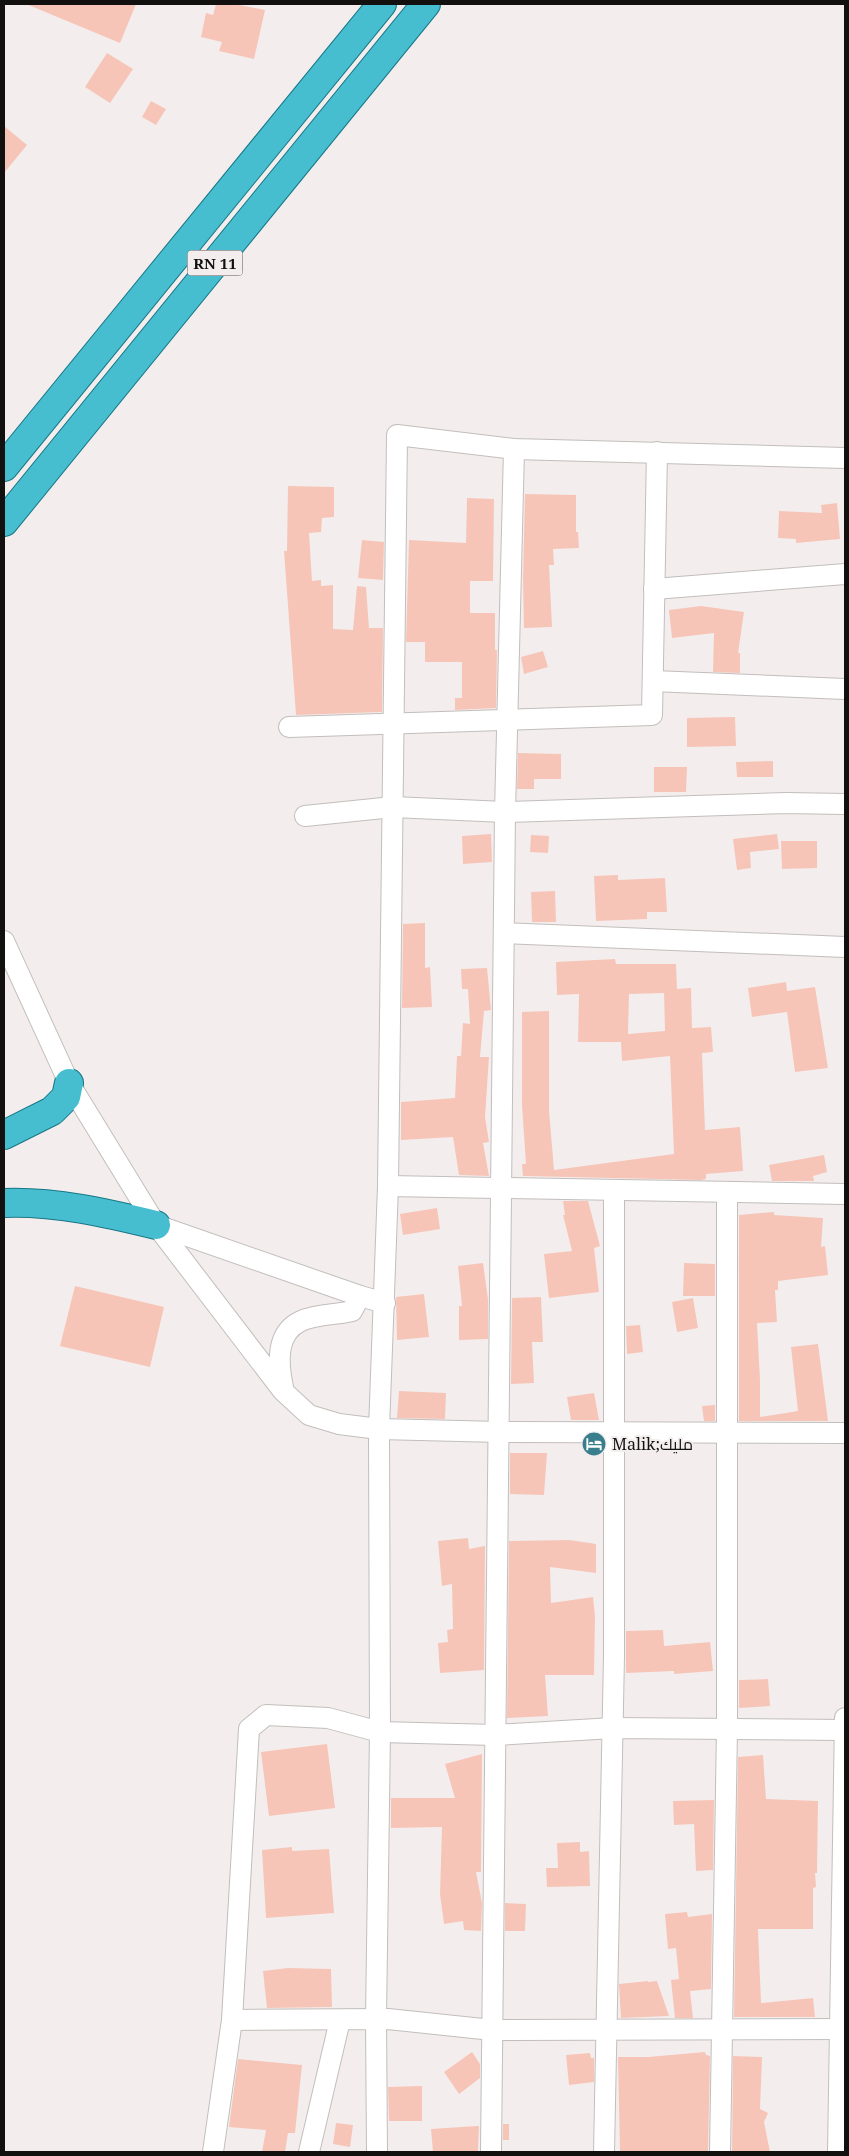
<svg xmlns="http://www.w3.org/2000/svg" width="849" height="2156" viewBox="0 0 849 2156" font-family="'Noto Serif',Cairo,serif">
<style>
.building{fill:#f7c5b8;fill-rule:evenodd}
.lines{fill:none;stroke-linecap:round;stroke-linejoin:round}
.minor-casing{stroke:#c2bebc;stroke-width:22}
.trunk-casing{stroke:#177685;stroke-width:30}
.minor{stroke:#fff;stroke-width:20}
.trunk{stroke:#47bed0;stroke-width:28}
.labels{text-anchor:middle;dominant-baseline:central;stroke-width:4;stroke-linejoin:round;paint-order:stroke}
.shield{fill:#f3eeed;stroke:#565352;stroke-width:1}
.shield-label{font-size:15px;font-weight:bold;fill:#121110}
.poi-label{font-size:16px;fill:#121110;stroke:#f3eeed;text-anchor:start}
</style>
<rect width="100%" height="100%" fill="#f3eeed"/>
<g class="building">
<path d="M 26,4 L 136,4 L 120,43 Z"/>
<path d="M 216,4 L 234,4 L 265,10 L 254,59 L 219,51 L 222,42 L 201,37 L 206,13 L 213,15 Z"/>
<path d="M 107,53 L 133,69 L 110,103 L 85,87 Z"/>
<path d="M 151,101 L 166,109 L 156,125 L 142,117 Z"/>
<path d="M 4,126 L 27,145 L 4,173 Z"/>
<path d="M 288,486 L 334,487 L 334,517 L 322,518 L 321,532 L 309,533 L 312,581 L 321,580 L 321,586 L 333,585 L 333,629 L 353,630 L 357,586 L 366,587 L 369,628 L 383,628 L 382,712 L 296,715 L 284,551 L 287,551 Z"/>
<path d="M 525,494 L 576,495 L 576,532 L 578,532 L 579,548 L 553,549 L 554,565 L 549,565 L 552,627 L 524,628 L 523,579 Z"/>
<path d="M 467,498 L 494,499 L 493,581 L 470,581 L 470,613 L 495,613 L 495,650 L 497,650 L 496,708 L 455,710 L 455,698 L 462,698 L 462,662 L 425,662 L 425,642 L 406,642 L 409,540 L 466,543 Z"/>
<path d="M 837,503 L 840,539 L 796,543 L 796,539 L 778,538 L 779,511 L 822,513 L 821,505 Z"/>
<path d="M 362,540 L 384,542 L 383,580 L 358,578 Z"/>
<path d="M 701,606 L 744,612 L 738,653 L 740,653 L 740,673 L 713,672 L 714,633 L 672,638 L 669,610 Z"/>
<path d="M 543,651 L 548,667 L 524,674 L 521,657 Z"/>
<path d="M 735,717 L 736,746 L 687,747 L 687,718 Z"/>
<path d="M 518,753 L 561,754 L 561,779 L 534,779 L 534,789 L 517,789 Z"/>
<path d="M 773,761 L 773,777 L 737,777 L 736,762 Z"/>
<path d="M 654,767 L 687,767 L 686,792 L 654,792 Z"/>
<path d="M 491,834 L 492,862 L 463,864 L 462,836 Z"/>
<path d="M 777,834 L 779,849 L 750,852 L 751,868 L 737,870 L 733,839 Z"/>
<path d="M 531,835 L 549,836 L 548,853 L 530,852 Z"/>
<path d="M 781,841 L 817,841 L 817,868 L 782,869 Z"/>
<path d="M 618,875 L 618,880 L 665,878 L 667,912 L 647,912 L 647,919 L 596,921 L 594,876 Z"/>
<path d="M 555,891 L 556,922 L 532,922 L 531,892 Z"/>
<path d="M 425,923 L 425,968 L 430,967 L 432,1007 L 402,1008 L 403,924 Z"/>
<path d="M 615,959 L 616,964 L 676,964 L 677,989 L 691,988 L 692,1028 L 711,1027 L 713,1052 L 702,1053 L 705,1130 L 740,1127 L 743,1171 L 706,1174 L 706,1179 L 701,1180 L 523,1176 L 522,1164 L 526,1164 L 522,1105 L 522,1012 L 549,1011 L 549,1110 L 554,1170 L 674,1154 L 670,1056 L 622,1061 L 621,1042 L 578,1042 L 579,994 L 557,995 L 556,962 ZM 664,993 L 665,1031 L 628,1034 L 629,994 Z"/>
<path d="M 487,968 L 491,1010 L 484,1011 L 480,1057 L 489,1057 L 485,1117 L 489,1142 L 483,1143 L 489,1176 L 459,1175 L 453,1137 L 401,1140 L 401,1102 L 455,1098 L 457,1056 L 461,1056 L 463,1023 L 470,1024 L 468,989 L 462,989 L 461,969 Z"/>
<path d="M 786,982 L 787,991 L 815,987 L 828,1068 L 795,1072 L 787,1012 L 752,1017 L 748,988 Z"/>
<path d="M 824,1155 L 827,1172 L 813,1176 L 814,1181 L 772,1181 L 769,1165 Z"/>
<path d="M 563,1201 L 588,1201 L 600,1246 L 594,1248 L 599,1292 L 549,1298 L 544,1254 L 572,1251 L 563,1215 L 565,1215 Z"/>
<path d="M 437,1208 L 440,1229 L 403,1235 L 400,1214 Z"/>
<path d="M 774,1212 L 774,1215 L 823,1218 L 821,1247 L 825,1246 L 828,1275 L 778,1281 L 778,1290 L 775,1290 L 777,1322 L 757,1323 L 760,1380 L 760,1417 L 798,1411 L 791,1347 L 818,1344 L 828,1421 L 739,1421 L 739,1215 Z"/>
<path d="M 483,1263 L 488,1299 L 488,1339 L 459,1340 L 459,1306 L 462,1306 L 458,1266 Z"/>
<path d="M 684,1263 L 715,1264 L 715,1296 L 683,1296 Z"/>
<path d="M 75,1286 L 164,1307 L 150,1367 L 60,1346 Z"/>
<path d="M 424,1294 L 429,1337 L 397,1340 L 396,1297 Z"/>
<path d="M 541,1297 L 543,1342 L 532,1342 L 534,1383 L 511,1384 L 512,1298 Z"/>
<path d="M 693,1298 L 698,1328 L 677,1332 L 672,1302 Z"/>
<path d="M 640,1325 L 643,1352 L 627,1354 L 626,1326 Z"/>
<path d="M 399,1391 L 446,1393 L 445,1419 L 397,1418 Z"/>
<path d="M 594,1393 L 599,1420 L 571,1420 L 567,1397 Z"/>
<path d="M 715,1405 L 715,1421 L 704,1421 L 702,1406 Z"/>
<path d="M 510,1453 L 547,1453 L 544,1495 L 510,1494 Z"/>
<path d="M 468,1538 L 469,1549 L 485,1546 L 484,1670 L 440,1673 L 438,1643 L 448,1642 L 447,1630 L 453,1629 L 452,1584 L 442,1586 L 438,1541 Z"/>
<path d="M 569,1540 L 596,1544 L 596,1573 L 550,1567 L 551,1603 L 593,1597 L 595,1616 L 594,1675 L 545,1675 L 548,1716 L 507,1718 L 509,1541 Z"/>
<path d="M 663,1630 L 664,1646 L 710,1642 L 713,1671 L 674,1674 L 674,1671 L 626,1673 L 626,1631 Z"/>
<path d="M 768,1679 L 770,1706 L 739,1708 L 739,1680 Z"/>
<path d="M 327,1744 L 335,1808 L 269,1816 L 261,1752 Z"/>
<path d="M 482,1754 L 481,1872 L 476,1872 L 482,1903 L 481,1931 L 464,1930 L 463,1921 L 444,1924 L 440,1894 L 442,1827 L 391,1828 L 391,1798 L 455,1798 L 445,1764 Z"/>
<path d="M 763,1755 L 766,1799 L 818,1801 L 817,1873 L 815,1873 L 816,1887 L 813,1888 L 813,1929 L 758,1929 L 761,2003 L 813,1998 L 815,2017 L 734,2017 L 738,1757 Z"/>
<path d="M 714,1800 L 713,1870 L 696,1871 L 694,1824 L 674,1825 L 673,1801 Z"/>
<path d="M 580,1842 L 580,1852 L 589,1851 L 590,1886 L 547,1887 L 546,1868 L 558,1868 L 557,1843 Z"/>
<path d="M 292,1847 L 292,1851 L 329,1849 L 334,1913 L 266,1918 L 262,1850 Z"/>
<path d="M 505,1903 L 526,1904 L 525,1931 L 505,1931 Z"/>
<path d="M 687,1912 L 688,1917 L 712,1914 L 711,1989 L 690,1991 L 693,2018 L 675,2018 L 671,1980 L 679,1979 L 676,1948 L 668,1949 L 665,1914 Z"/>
<path d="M 288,1968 L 331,1969 L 332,2007 L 267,2008 L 263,1971 Z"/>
<path d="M 648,1981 L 648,1982 L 657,1981 L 669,2016 L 621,2018 L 619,1984 Z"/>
<path d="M 472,2052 L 480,2064 L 480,2078 L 459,2094 L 444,2072 Z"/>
<path d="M 705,2052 L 706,2055 L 710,2056 L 708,2152 L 620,2152 L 618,2057 L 648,2057 Z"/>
<path d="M 590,2053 L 591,2058 L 594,2058 L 594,2082 L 569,2085 L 566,2055 Z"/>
<path d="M 733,2056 L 762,2057 L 760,2109 L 768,2113 L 764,2122 L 770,2152 L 732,2152 Z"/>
<path d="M 238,2059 L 302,2065 L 295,2133 L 288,2133 L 285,2152 L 262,2152 L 266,2130 L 229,2127 Z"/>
<path d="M 422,2086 L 422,2121 L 389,2121 L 388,2087 Z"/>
<path d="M 336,2123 L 353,2125 L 350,2147 L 333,2144 Z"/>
<rect x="503" y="2124" width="6" height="16"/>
<path d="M 477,2126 L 479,2126 L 478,2152 L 433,2152 L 431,2129 Z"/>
</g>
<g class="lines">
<defs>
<g id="minor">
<path d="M 654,589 L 845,574"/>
<path d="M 653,681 L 845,689"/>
<path d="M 289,727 L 652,715 L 657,452"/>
<path d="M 305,816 L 393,807 L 505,812 L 786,803 L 845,804"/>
<path d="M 504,933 L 845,947"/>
<path d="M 4,941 L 69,1083 L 156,1225 L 283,1391 L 309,1415 L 339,1424 L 379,1429 L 500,1432 L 845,1433"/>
<path d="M 388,1186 L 845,1194"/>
<path d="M 156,1225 L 360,1296 L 385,1303"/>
<path d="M 283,1387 C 278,1364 275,1333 301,1321 C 316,1314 336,1315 352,1311 L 360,1296"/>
<path d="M 232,2020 L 388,2019 L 492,2030 L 845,2029"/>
<path d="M 213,2152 L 232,2020 L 249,1729 L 266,1715 L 328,1718 L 380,1732 L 495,1735 L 613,1728 L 845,1730"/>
<path d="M 309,2152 L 340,2020"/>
<path d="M 377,2152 L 376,2019 L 380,1732 L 379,1429 L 388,1186 L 397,435 L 514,449 L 845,458"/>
<path d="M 491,2152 L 505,812 L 514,449"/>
<path d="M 604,2152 L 614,1656 L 614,1191"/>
<path d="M 720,2152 L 727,1729 L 727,1192"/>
<path d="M 838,2152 L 845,1718"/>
</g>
<g id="trunk">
<path d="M 4,467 L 382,4"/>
<path d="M 4,522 L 426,4"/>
<path d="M 4,1135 L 52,1111 L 66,1097 L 69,1083"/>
<path d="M 4,1203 C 55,1201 107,1213 156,1225"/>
</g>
</defs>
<use href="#minor" class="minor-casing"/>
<use href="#trunk" class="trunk-casing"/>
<use href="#minor" class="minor"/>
<use href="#trunk" class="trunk"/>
</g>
<defs>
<symbol id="hotel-disc" viewBox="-11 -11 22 22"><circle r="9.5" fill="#397e8c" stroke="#f3eeed"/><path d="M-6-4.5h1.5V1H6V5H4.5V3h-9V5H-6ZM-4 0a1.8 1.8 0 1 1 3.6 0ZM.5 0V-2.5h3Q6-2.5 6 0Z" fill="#fff"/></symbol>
</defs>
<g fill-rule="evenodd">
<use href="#hotel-disc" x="580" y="1430" width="28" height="28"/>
</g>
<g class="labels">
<rect class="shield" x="187.5" y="250.5" width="55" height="25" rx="4"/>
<g class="shield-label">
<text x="215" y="263">RN 11</text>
</g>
<g class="poi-label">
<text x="612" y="1444">Malik;مليك</text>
</g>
</g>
<rect width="849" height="2156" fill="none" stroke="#121110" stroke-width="10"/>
</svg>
